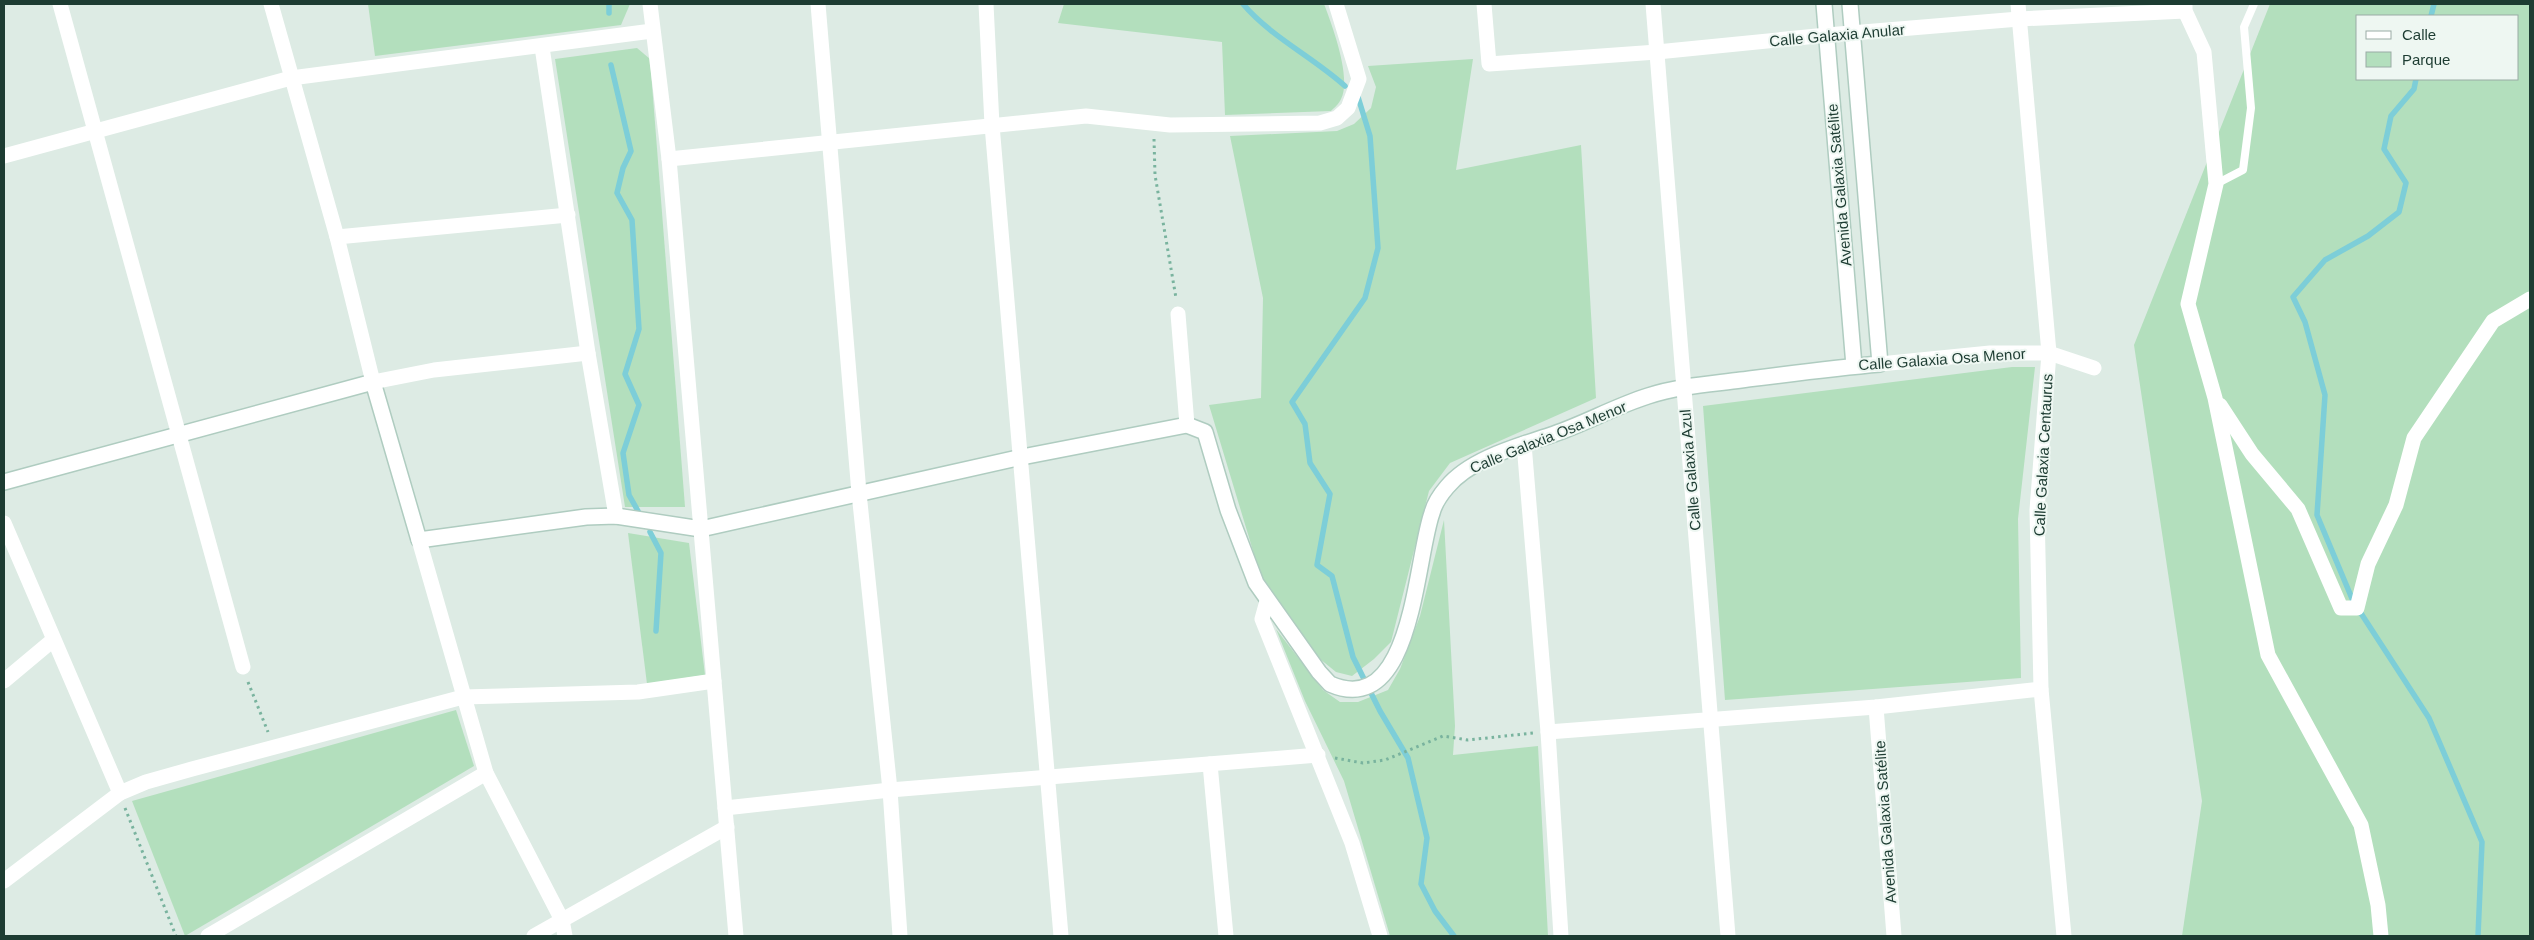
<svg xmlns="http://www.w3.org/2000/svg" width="2534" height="940" viewBox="0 0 2534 940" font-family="Arial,sans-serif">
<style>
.green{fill:#b3dfbd;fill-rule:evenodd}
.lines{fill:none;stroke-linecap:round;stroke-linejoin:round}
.stream{stroke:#7dced8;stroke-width:5.5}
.secondary-casing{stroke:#afccc0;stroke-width:18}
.path{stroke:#79b39e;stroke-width:3;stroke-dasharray:2.5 4;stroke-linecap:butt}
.lane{stroke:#fff;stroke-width:8}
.street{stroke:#fff;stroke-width:15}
.secondary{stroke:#fff;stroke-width:15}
.labels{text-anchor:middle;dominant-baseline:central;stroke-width:4;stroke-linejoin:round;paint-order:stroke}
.street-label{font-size:15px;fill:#1d3c32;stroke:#eef7f2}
</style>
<rect width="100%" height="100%" fill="#ddebe4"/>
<g class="green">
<path d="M 368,4 L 630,4 L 621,25 L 375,56 Z"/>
<path d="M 1064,4 L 1324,4 C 1332,25 1352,78 1341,99 C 1339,104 1334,108 1331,111 L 1225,115 L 1222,42 L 1058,23 Z"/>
<path d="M 2270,4 L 2530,4 L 2530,936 L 2182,936 L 2202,801 L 2134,345 ZM 2358,16 L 2518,16 L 2518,79 L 2358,79 Z"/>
<path d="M 637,48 L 650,59 L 685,507 L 625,507 L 555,59 Z"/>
<path d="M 1473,59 L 1456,170 L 1581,145 L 1596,398 L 1450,463 L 1429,491 L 1391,642 L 1374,659 L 1352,676 L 1336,672 L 1320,659 L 1260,574 L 1209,405 L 1261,398 L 1263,298 L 1230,136 L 1337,131 L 1354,124 L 1371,108 L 1376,87 L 1368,66 Z"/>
<path d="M 2012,367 L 2035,367 L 2018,519 L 2021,678 L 1725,700 L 1703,406 Z"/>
<path d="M 1444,520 L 1455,726 L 1453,755 L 1538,746 L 1548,936 L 1390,936 L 1344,781 L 1305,701 L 1276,629 L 1323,690 L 1340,702 L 1358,702 L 1388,690 L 1400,669 L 1420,616 Z"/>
<path d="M 628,533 L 689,543 L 705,675 L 647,684 Z"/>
<path d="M 456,710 L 474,766 L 185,936 L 132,801 Z"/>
</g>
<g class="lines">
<g class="stream">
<path d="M 609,4 L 609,13"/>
<path d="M 1243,4 C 1271,37 1313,57 1345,86"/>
<path d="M 2431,16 L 2434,4"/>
<path d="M 611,65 L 631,151 L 623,168 L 617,193 L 632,220 L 639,329 L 625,374 L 639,405 L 623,453 L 629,495 L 638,511"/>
<path d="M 2416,79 L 2414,89 L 2391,116 L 2384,149 L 2406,183 L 2399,212 L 2368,236 L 2325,260 L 2293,297 L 2305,322 L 2325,395 L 2317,515 L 2353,601 L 2429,718 L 2482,842 L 2478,936"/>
<path d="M 1358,97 L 1370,136 L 1378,248 L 1365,298 L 1292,402 L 1305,424 L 1310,463 L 1330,494 L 1317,565 L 1332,576 L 1353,657 L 1380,711 L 1408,758 L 1427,838 L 1421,884 L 1435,911 L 1454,936"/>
<path d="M 650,532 L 661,553 L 656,631"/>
</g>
<defs>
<g id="secondary">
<path d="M 1824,4 L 1854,366"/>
<path d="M 4,482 L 373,382 L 419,540 L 586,517 L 616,516 L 701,529 L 1022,457 L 1187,425 L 1205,432 L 1228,510 L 1256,583 L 1319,672 L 1330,684 C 1413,720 1415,560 1432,513 C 1434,505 1441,494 1447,487 C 1471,458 1519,446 1554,434 C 1586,423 1616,406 1648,396 C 1678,386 1711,384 1741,380 C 1788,374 1834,368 1880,364 L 1850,4"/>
</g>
</defs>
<use href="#secondary" class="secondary-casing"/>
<g class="path">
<path d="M 1154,139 L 1155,175 L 1176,298"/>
<path d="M 248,682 L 268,732"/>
<path d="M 1335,758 L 1363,763 L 1385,760 L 1443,736 L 1468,740 L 1533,733"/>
<path d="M 125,808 L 176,936"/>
</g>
<path class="lane" d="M 2216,184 L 2243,170 L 2251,108 L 2244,27 L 2254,4"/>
<g class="street">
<path d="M 60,4 L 243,667"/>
<path d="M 271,4 L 337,237 L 373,382 L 434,370 L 588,353"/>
<path d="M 650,4 L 669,159 L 736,936"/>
<path d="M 818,4 L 859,493 L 890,790 L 900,936"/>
<path d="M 986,4 L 992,125 L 1061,936"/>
<path d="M 1484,4 L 1489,64 L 1657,52 L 1827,35 L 2019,19 L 2185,11"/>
<path d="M 1653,4 L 1728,936"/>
<path d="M 2018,4 L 2049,353 L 2037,510 L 2041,689 L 2064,936"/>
<path d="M 2185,4 L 2185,11 L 2204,52 L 2216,184 L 2188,304 L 2215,398 L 2268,655 L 2361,825 L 2378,905 L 2381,936"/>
<path d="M 542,47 L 588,353 L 616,516"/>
<path d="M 4,156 L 291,78 L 652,31"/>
<path d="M 669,159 L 1086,116 L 1170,125 L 1320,123 L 1337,118 L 1348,108 L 1359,79 L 1336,4"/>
<path d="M 337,237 L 568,215"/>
<path d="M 1178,314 L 1187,425"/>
<path d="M 1880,364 L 1990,353 L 2049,353 L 2094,368"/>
<path d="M 2220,405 L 2252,454 L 2298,509 L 2341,608 L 2357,608 L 2368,564 L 2396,505 L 2414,438 L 2493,321 L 2530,299"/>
<path d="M 1524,444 L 1548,732 L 1561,936"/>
<path d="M 4,523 L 120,793"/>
<path d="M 419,540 L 486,773 L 562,920 L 565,936"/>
<path d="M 1267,601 L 1262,619 L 1352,843 L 1380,936"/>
<path d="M 4,681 L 53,640"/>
<path d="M 1876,707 L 1894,936"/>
<path d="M 1548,732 L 1876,707 L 2041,689"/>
<path d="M 1210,764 L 1226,936"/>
<path d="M 725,808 L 890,790 L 1318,755"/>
<path d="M 4,881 L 120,793 L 146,782 L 192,769 L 463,697 L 638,692 L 714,681"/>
<path d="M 208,936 L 486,773"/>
<path d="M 534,936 L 727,827"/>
</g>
<use href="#secondary" class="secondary"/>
</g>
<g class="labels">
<g class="street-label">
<text transform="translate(1837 35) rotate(-5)">Calle Galaxia Anular</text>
<text transform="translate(1839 185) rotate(-95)">Avenida Galaxia Satélite</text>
<text transform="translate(1942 359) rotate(-4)">Calle Galaxia Osa Menor</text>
<text transform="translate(1548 437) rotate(-22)">Calle Galaxia Osa Menor</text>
<text transform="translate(2043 455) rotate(-87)">Calle Galaxia Centaurus</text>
<text transform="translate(1690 470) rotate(-95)">Calle Galaxia Azul</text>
<text transform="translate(1885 822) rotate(-94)">Avenida Galaxia Satélite</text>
</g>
</g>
<rect width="2534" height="940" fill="none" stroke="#1d3c32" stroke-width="10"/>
<rect x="2356" y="15" width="162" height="65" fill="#eef7f2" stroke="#9aaca5"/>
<rect x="2366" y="31" width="25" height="8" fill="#ffffff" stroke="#9aaca5"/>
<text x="2402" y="40" font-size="15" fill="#1d3c32">Calle</text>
<rect x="2366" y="52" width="25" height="15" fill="#b3dfbd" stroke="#9aaca5"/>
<text x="2402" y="65" font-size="15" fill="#1d3c32">Parque</text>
</svg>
